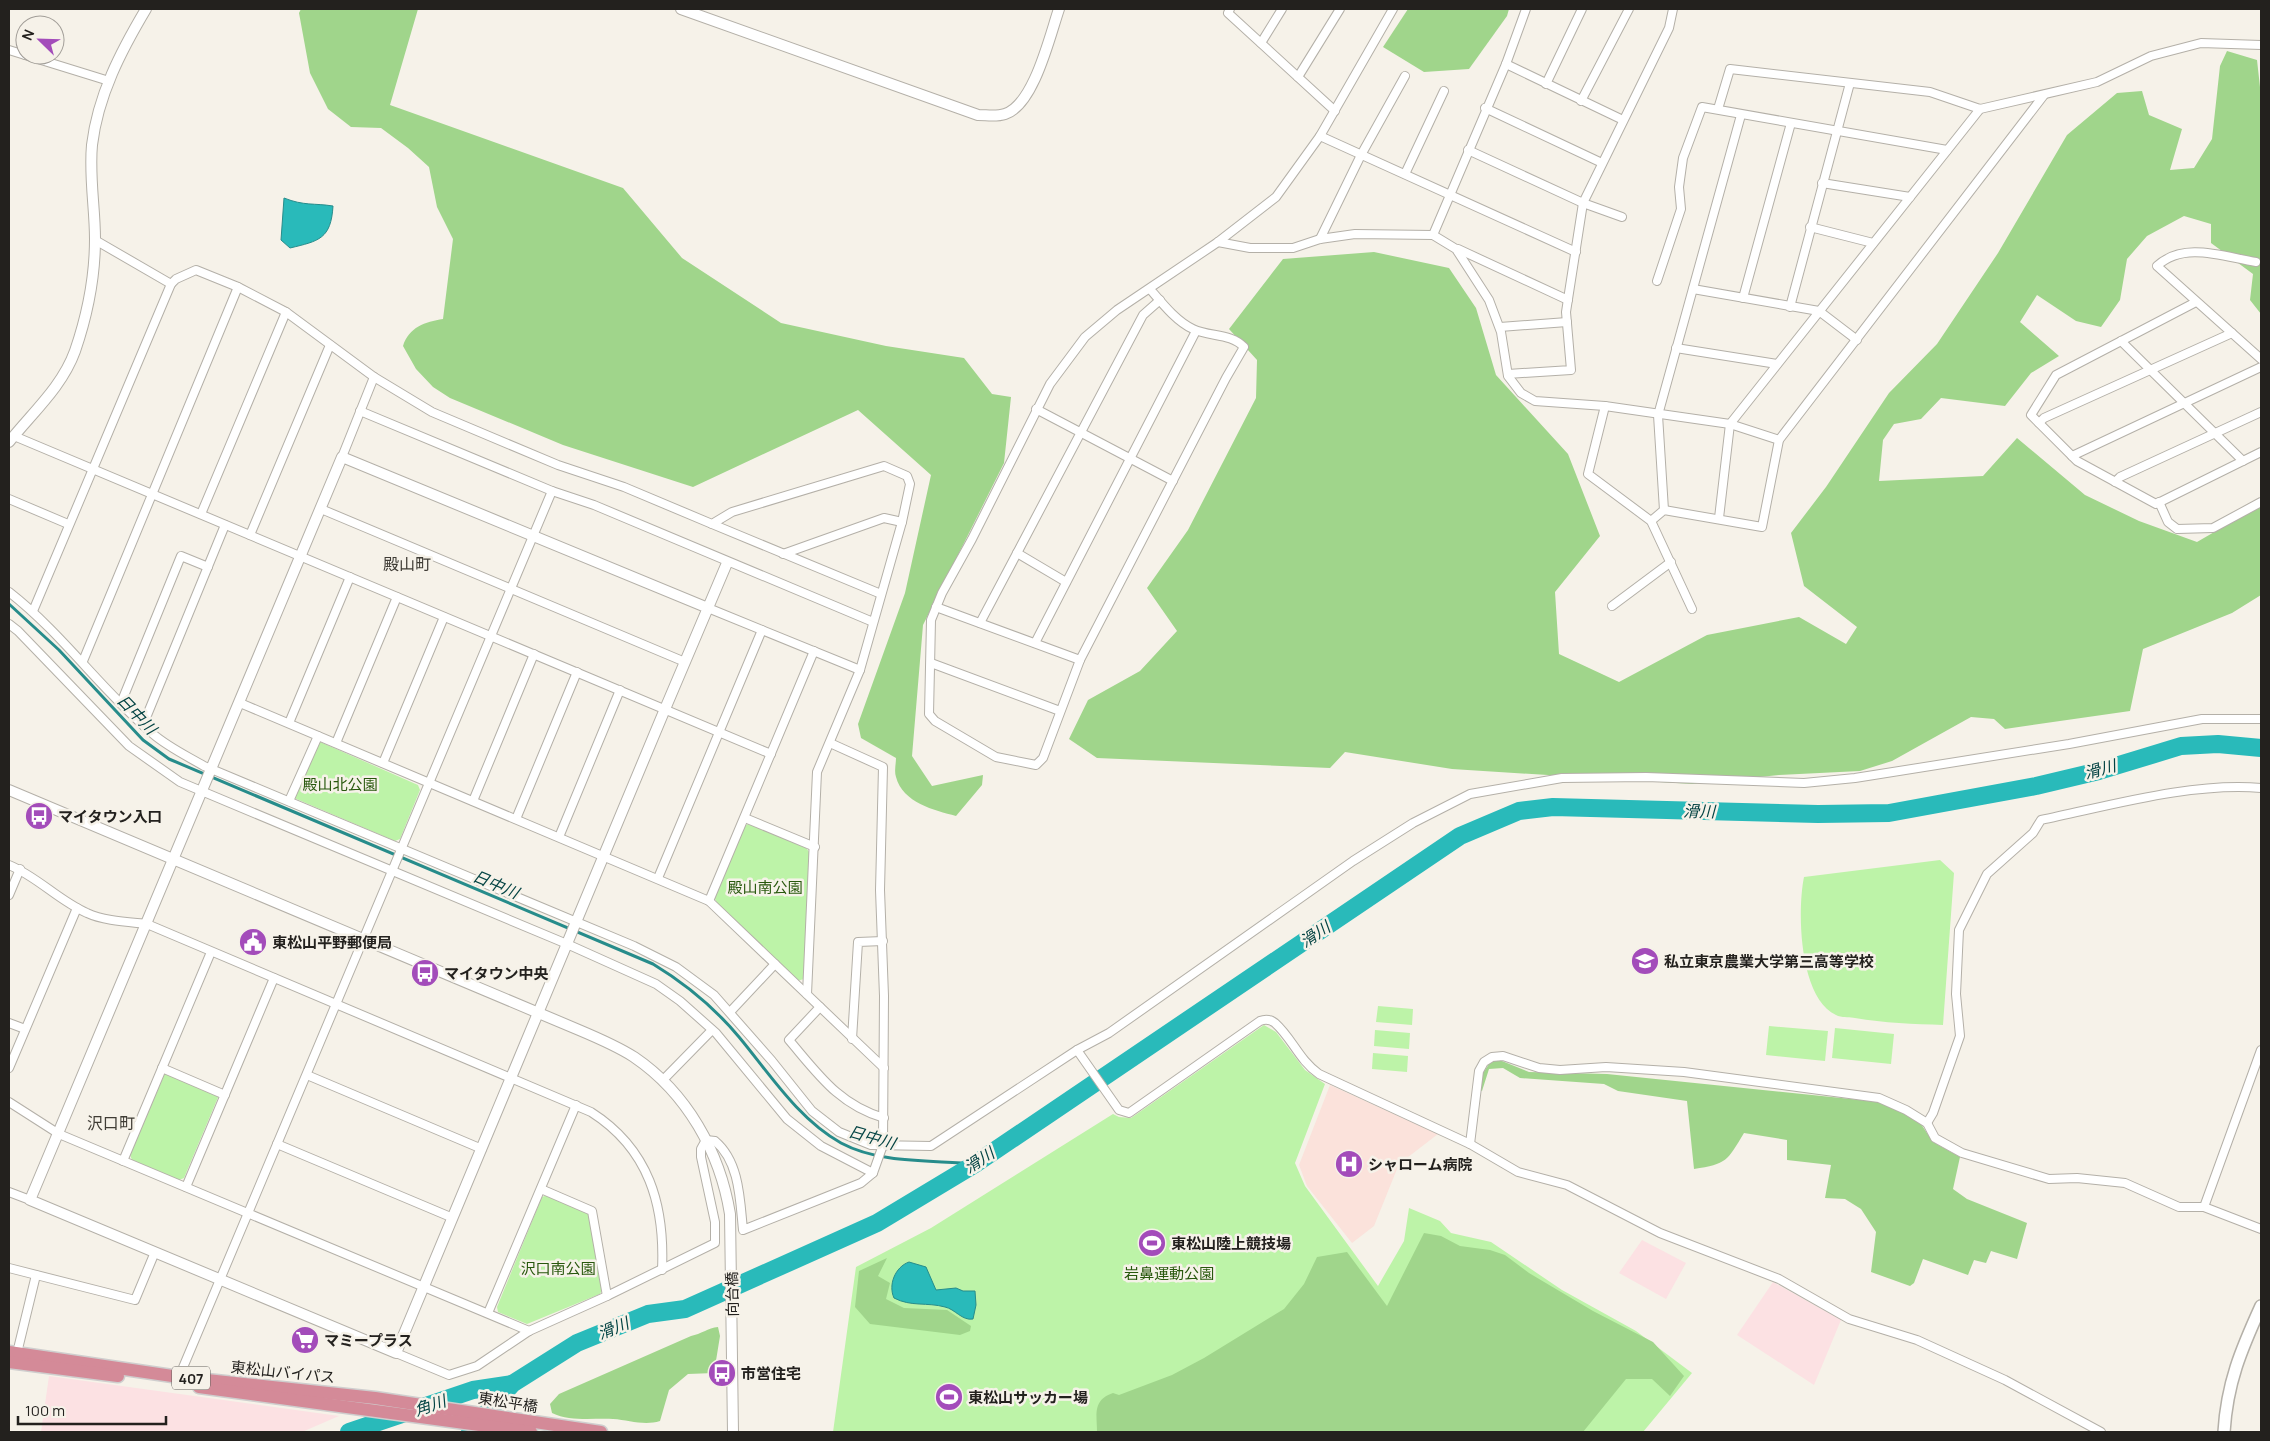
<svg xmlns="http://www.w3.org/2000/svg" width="2270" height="1441" viewBox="0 0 2270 1441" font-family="Manrope,'Noto Sans JP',sans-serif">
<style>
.industrial{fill:#fce1e3}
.medical{fill:#fbe2db}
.green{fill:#bdf3a8}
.forest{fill:#a0d58b}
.water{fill:#29baba;stroke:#278c8b}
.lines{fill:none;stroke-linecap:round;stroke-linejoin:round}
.stream{stroke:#278c8b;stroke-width:3}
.river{stroke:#29baba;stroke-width:18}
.minor-casing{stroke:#b4b0a8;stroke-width:10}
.tertiary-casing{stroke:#b4b0a8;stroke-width:12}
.secondary-casing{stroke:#b4b0a8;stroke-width:14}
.trunk-casing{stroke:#cfcece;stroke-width:15}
.minor{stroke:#fff;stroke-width:8}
.tertiary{stroke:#fff;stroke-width:10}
.secondary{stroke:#fff;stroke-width:11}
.trunk{stroke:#d48a98;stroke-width:12}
.labels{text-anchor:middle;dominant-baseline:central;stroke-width:5;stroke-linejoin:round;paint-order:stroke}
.shield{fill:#f6f2e9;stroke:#62605b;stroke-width:1}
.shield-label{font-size:14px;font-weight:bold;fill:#23211e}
.park-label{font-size:15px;fill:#28580d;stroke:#f6f2e9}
.poi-label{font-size:15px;font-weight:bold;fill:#23211e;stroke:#f6f2e9;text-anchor:start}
.street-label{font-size:15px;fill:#23211e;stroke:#f6f2e9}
.neighbourhood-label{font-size:16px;fill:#3f3c35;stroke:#f6f2e9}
.water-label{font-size:16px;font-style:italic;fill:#034343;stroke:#f6f2e9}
</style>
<rect width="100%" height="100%" fill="#f6f2e9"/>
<g class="industrial">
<path d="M 1642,1240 L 1686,1263 L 1666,1299 L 1619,1273 Z"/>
<path d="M 1773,1282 L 1841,1320 L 1814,1385 L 1737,1335 Z"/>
<path d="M 49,1376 L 339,1416 L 302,1432 L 41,1432 Z"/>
</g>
<path class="medical" d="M 1330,1085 L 1438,1134 L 1399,1164 L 1374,1226 L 1352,1243 L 1307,1186 L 1299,1165 Z"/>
<g class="green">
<path d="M 318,741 L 418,785 L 420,790 L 400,839 L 395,841 L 294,798 Z"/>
<path d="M 748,824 L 806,848 L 810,853 L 804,979 L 797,981 L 718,905 L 714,897 L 743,827 Z"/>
<path d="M 1940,860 L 1954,873 L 1943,1025 C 1914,1024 1884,1023 1855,1018 C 1850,1017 1841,1018 1836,1015 C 1799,998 1797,911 1804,877 Z"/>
<path d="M 1378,1006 L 1413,1009 L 1412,1025 L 1376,1022 Z"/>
<path d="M 1264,1025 L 1276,1032 L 1305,1070 L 1325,1084 L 1295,1163 L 1305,1186 L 1378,1286 L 1404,1241 L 1409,1208 L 1440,1221 L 1451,1233 L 1491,1242 L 1562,1290 L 1636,1331 L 1692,1373 L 1643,1432 L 833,1432 L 856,1267 L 931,1228 L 1113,1114 L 1119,1117 L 1131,1118 Z"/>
<path d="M 1769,1026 L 1828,1031 L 1825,1061 L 1766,1055 Z"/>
<path d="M 1835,1028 L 1894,1034 L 1891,1064 L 1832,1058 Z"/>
<path d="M 1375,1030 L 1410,1033 L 1409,1049 L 1374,1046 Z"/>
<path d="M 1373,1053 L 1408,1056 L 1407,1072 L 1372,1069 Z"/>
<path d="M 165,1073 L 219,1095 L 184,1178 L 179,1180 L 132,1160 L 130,1155 Z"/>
<path d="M 547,1195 L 587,1211 L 590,1215 L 603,1288 L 600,1294 L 527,1324 L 498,1312 L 497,1307 L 542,1197 Z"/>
</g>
<g class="forest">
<path d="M 301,9 L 418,9 L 390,105 L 623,188 L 682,258 L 781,323 L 886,346 L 964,358 L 992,394 L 1011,397 L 1004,463 L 923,625 L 912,756 L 932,786 L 983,775 L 982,785 L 956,816 C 934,810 903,803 896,777 C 894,771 896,764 896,758 L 861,738 L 858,724 L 905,593 L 931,475 L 858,410 L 693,487 L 563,445 L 450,398 L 433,387 L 416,369 L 403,346 C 409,327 425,322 443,319 L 453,239 L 437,207 L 429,167 L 408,148 L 381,128 L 351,127 L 328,109 L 310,73 L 299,13 Z"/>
<path d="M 1408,9 L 1509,9 L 1507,16 L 1469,69 L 1424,72 L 1383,47 Z"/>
<path d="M 2227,51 L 2257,60 L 2261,96 L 2261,314 L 2250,300 L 2253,274 L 2211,243 L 2211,224 L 2184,216 L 2147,236 L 2127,259 L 2120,300 L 2101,327 L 2076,321 L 2037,295 L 2020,322 L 2059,356 L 2031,373 L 2005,406 L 1941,398 L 1921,419 L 1894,424 L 1883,440 L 1879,481 L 1983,476 L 2017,438 L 2085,495 L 2139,521 L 2197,542 L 2261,505 L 2261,595 L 2232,613 L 2143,649 L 2130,711 L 2005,729 L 1994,719 L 1971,717 L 1892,761 L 1860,771 L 1779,775 L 1692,784 L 1452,769 L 1345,752 L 1330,768 L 1097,758 L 1069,739 L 1088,700 L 1140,671 L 1177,631 L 1147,588 L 1188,530 L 1256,398 L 1257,360 L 1229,329 L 1283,259 L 1374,252 L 1449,268 L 1476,308 L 1496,375 L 1568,454 L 1600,536 L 1555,592 L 1559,654 L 1619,682 L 1707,635 L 1799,617 L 1846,644 L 1857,627 L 1804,586 L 1791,533 L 1826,487 L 1889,393 L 1937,344 L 1998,253 L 2067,135 L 2117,93 L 2142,91 L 2149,115 L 2182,129 L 2170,170 L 2194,168 L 2212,139 L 2220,66 Z"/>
<path d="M 1491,1061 L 1502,1061 L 1529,1072 L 1607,1074 L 1880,1102 L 1919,1121 L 1933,1142 L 1960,1157 L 1953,1189 L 1967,1199 L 2027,1223 L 2017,1259 L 1991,1251 L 1986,1263 L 1974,1260 L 1968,1275 L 1923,1259 L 1914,1283 L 1910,1286 L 1871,1272 L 1876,1232 L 1861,1209 L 1845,1199 L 1825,1198 L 1831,1165 L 1787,1160 L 1787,1140 L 1744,1133 C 1727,1161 1727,1164 1694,1169 L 1687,1101 L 1618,1091 L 1604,1084 L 1520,1078 L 1503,1068 L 1489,1069 L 1482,1091 L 1479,1090 L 1481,1076 Z"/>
<path d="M 1424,1233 L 1441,1236 L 1460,1246 L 1490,1250 L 1505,1255 L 1529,1273 L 1593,1311 L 1653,1342 L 1684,1376 L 1670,1396 L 1652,1379 L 1626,1379 L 1583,1432 L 1097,1432 C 1097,1415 1092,1400 1113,1393 L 1119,1395 L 1172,1375 L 1204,1358 L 1284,1309 L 1304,1284 L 1317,1257 L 1347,1252 L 1387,1306 Z"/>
<path d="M 887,1258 L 878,1276 L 890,1283 L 886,1299 L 904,1308 L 947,1310 L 971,1326 L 970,1331 L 960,1335 L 870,1324 L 855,1307 L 859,1271 Z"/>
<path d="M 718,1327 L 720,1336 L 714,1373 L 688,1374 L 669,1390 L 660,1421 C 644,1426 629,1420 613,1419 C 593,1418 571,1422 552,1413 L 550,1404 L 559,1394 L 691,1336 C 701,1334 708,1328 718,1327 Z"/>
</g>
<g class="water">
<path d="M 284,198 C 304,206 314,203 333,206 C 331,239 319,241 290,248 L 281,240 Z"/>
<path d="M 909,1262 L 926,1267 L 936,1290 L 956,1288 L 963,1291 L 975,1291 L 976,1305 L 973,1319 C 962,1321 955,1309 945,1307 C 927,1302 911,1307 894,1298 C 888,1285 895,1267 909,1262 Z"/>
</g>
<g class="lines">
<path class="stream" d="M 9,604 L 59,650 L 143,740 L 169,759 L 653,964 C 686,984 714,1007 739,1037 C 769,1073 798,1119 841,1143 C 880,1164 932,1160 975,1164"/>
<g class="river">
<path d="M 349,1432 L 473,1390 L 512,1384"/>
<path d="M 470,1432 L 512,1384 L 577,1343 L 648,1314 L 685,1309 L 877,1223 L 975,1164 L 1460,836 L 1519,811 L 1553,807 L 1818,814 L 1889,813 L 2036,786 L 2099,771 L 2181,746 L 2218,744 L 2261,748"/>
</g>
<defs>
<g id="minor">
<path d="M 1230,9 L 1228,13 L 1335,111"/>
<path d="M 1261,43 L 1282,9"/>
<path d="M 9,50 L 25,55"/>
<path d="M 25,55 L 109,81"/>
<path d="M 1506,64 L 1623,120"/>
<path d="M 1298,77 L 1340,9"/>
<path d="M 1546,84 L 1582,9"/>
<path d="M 1581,101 L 1629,9"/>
<path d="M 1485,108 L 1602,163"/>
<path d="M 1718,109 L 1730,69 L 1930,92 L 1980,109 L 2097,82 L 2151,56 L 2201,43 L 2261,45"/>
<path d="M 1320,136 L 1576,252"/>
<path d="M 1468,150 L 1583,203 L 1622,217"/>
<path d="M 1405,174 L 1444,91"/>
<path d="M 1822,183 L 1910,197"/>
<path d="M 1810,227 L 1873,243"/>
<path d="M 1433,235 L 1506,64 L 1526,9"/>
<path d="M 1320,239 L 1361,155 L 1405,76"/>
<path d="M 95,240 L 171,284 L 176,279 L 196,270 L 238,287 L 286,312 L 374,377 L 432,412 L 558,465 L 624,487 L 712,524 L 732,512 L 884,466 L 907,476 L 910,484 L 902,522 L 860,670 L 817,772 L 807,994"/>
<path d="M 1218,242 L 1250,248 L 1293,248 L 1320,239 L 1355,234 L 1433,235 L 1456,249 L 1489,300 L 1501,332 L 1508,376 L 1521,393 L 1535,401 L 1605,406 L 1730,424 L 1779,440"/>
<path d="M 1458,249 L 1568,300"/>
<path d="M 2256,262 C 2224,257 2184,241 2157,266 L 2261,359"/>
<path d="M 1657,281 L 1681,209 L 1679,187 L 1683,158 L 1702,107 L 1947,150"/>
<path d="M 1150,289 C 1162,303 1176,321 1193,329 C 1210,337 1231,333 1244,347 L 1226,378 L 1080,660 L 1043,758 L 1036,765 L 996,757 L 935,721 L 929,714 L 931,620 L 942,593 L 972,539 L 1050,384 L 1085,337 L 1117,310 L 1218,242 L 1276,197 L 1320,136 L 1393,9"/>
<path d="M 1693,289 L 1819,311 L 1857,340"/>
<path d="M 1743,298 L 1791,123"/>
<path d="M 2196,302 L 2056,375 L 2031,415 L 2077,461 L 2156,504 L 2261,452"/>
<path d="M 1790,307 L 1850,83"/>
<path d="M 1500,327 L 1567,322"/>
<path d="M 2121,341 L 2243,461"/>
<path d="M 1676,348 L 1777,364"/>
<path d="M 1508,374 L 1571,370 L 1566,312 L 1583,203 L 1669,28 L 1673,9"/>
<path d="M 1605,406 L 1588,474 L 1651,521 L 1692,609"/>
<path d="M 1036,409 L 1173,481"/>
<path d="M 360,411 L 552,491 L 594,505 L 873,622"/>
<path d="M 2039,423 L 2044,418 L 2232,333"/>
<path d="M 14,436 L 771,754"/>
<path d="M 2072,456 L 2261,367"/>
<path d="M 342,457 L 374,377"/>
<path d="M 2115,482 L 2120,477 L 2261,412"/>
<path d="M 9,499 L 68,524"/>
<path d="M 2159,502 L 2168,522 L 2177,529 L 2213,528 L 2261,502"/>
<path d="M 321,509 L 685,662"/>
<path d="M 1664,510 L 1658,415 L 1741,115"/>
<path d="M 201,514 L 286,312"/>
<path d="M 1719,518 L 1730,424 L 1980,109"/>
<path d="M 1651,521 L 1664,510 L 1762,527 L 1779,440 L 2044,95"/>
<path d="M 712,524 L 881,594"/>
<path d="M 250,535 L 330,345"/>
<path d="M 1017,553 L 1066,582"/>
<path d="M 783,554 L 884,518 L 902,522"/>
<path d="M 9,592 C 63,634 101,690 153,734 C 168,747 187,756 204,766 L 634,946 L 676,967 L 714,995 L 772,1061 L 812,1111 L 839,1132 L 871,1145 L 931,1146 L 1077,1050 L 1109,1033 L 1353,861 L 1413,823 L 1470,794 L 1562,778 L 1646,777 L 1804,783 L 1855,778 L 2069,744 L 2202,719 L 2261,719"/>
<path d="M 1612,606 L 1671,562"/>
<path d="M 936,607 L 1080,660"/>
<path d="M 708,608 L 860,670"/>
<path d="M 33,611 L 171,284"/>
<path d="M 980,623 L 1143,315 L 1160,300"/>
<path d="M 9,624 L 18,631 L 129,746 L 180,782 L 567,944 L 656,984 L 680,1001 L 716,1033 L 787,1119 L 821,1146 L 873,1173"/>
<path d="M 1035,643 L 1196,331"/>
<path d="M 83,661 L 238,287"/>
<path d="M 931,663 L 1060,711"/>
<path d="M 121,703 L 181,556 L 208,567"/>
<path d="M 240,703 L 709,901 L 884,1068"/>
<path d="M 289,723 L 350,577"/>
<path d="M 143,725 L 225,525"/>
<path d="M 336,743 L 397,597"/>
<path d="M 383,763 L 444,617"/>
<path d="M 289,801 L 318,736"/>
<path d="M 473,801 L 534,654"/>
<path d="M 745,818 L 815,847"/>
<path d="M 516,819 L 577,672"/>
<path d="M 559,837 L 620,690"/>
<path d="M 9,865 C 38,877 59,901 87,913 C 104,921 129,922 147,924 L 591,1112 C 649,1149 665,1205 662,1270"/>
<path d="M 658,878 L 762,630"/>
<path d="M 9,895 L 20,869"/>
<path d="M 709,901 L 814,651"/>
<path d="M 820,1007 L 789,1040 C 818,1074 839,1105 884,1118"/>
<path d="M 730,1012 L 775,964"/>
<path d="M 9,1023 L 25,1029"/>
<path d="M 852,1039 L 858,942 L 883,941"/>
<path d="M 1077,1050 L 1119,1110 L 1129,1113 L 1260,1021 C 1265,1019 1270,1019 1275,1023 C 1292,1038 1299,1060 1319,1074 L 1470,1144 L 1518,1172 L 1567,1185 L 1660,1233 L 1779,1279 L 1849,1319 L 1917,1340 L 2005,1380 L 2101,1432"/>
<path d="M 9,1068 L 77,908"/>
<path d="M 162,1068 L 225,1095"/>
<path d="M 307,1075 L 482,1149"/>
<path d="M 663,1080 L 712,1030"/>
<path d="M 9,1102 L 59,1134 L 529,1331"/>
<path d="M 1927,1123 L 1933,1113 L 1960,1036 L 1956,994 L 1959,930 L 1987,874 L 2033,833 L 2041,820 C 2109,806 2191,782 2261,788"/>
<path d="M 277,1144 L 453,1218"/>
<path d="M 1470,1144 L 1479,1071 L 1484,1062 L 1492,1057 L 1503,1056 L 1539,1068 L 1560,1070 L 1606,1067 L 1684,1072 L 1879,1098 L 1906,1110 L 1927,1123 L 1935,1138 L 1962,1153 L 2049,1179 L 2077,1178 L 2125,1183 L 2179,1207 L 2204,1207 L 2261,1229"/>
<path d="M 123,1161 L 211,952"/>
<path d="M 186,1187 L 274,978"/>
<path d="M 541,1189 L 592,1211 L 607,1296"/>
<path d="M 9,1192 L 30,1200"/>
<path d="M 2204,1207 L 2261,1050"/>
<path d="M 9,1268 L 135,1300 L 155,1252"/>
<path d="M 488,1313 L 576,1105"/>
<path d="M 17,1353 L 36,1275"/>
<path d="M 396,1353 L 449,1375 L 477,1366 L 529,1331 L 607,1296 L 715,1243 L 715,1222 L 701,1157 L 701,1149 L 706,1140 L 715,1141 C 740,1162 740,1201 743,1230 L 861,1183 L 873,1173 L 883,1145 L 884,996 L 880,890 L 883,767 L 830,743"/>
<path d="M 179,1377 L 552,491"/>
</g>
<g id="tertiary">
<path d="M 681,9 L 978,115 C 987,115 996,117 1005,114 C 1034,105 1050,35 1059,9"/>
<path d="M 9,442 C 32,413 62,387 75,351 C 87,316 95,276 95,239 C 95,208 89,176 92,145 C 98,95 121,51 146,9"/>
<path d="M 708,608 L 342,457 L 30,1200 L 396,1353 L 665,709 L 727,563"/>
<path d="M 9,790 L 579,1030 C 598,1038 617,1046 634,1057 C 687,1093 720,1152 730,1214 L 733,1432"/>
</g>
<path id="secondary" d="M 2224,1432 C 2227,1383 2241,1350 2261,1306"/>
<g id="trunk">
<path d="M 9,1352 L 179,1377 L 375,1398 L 601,1432"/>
<path d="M 9,1362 L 118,1376"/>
<path d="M 199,1387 L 531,1432"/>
</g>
</defs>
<use href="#minor" class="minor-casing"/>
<use href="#tertiary" class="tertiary-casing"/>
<use href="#secondary" class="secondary-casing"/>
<use href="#trunk" class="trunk-casing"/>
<use href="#minor" class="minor"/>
<use href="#tertiary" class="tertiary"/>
<use href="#secondary" class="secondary"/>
<use href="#trunk" class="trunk"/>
</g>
<defs>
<symbol id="bus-disc" viewBox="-11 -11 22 22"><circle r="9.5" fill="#a34cba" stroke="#f6f2e9"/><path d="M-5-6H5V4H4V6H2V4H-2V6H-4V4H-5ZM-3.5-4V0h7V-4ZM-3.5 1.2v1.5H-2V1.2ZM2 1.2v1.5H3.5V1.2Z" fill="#fff"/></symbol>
<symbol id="civic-disc" viewBox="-11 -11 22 22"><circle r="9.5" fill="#a34cba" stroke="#f6f2e9"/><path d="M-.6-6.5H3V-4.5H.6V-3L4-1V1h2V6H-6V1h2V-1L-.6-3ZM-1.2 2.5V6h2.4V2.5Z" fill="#fff"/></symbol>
<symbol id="school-disc" viewBox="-11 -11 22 22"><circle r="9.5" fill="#a34cba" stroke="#f6f2e9"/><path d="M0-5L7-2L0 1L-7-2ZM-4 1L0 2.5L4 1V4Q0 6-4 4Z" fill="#fff"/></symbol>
<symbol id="hospital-disc" viewBox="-11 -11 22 22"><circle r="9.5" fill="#a34cba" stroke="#f6f2e9"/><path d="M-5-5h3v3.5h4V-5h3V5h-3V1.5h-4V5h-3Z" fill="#fff"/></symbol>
<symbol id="stadium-disc" viewBox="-11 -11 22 22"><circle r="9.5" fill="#a34cba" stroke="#f6f2e9"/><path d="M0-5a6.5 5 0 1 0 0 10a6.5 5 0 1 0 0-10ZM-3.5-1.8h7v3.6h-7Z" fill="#fff"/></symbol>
<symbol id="supermarket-disc" viewBox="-11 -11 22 22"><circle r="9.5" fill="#a34cba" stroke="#f6f2e9"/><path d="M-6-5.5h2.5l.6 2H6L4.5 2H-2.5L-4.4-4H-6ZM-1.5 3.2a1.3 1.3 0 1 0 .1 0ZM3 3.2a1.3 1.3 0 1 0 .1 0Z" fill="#fff"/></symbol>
</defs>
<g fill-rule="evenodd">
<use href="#bus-disc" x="23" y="800" width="32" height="32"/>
<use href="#civic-disc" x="237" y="926" width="32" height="32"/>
<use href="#school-disc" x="1629" y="945" width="32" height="32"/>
<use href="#bus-disc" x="409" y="957" width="32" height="32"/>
<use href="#hospital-disc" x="1333" y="1148" width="32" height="32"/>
<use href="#stadium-disc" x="1136" y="1227" width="32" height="32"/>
<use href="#supermarket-disc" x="289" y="1324" width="32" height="32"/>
<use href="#bus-disc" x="706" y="1357" width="32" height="32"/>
<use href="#stadium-disc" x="933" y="1381" width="32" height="32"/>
</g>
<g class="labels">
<rect class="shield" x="172" y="1366.5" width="38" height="23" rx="4"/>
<g class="shield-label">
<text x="191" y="1378">407</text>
</g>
<g class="park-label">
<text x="340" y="784">殿山北公園</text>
<text x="765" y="887">殿山南公園</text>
<text x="558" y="1268">沢口南公園</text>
<text x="1169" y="1273">岩鼻運動公園</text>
</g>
<g class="poi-label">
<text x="58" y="816">マイタウン入口</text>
<text x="272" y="942">東松山平野郵便局</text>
<text x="1664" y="961">私立東京農業大学第三高等学校</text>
<text x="444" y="973">マイタウン中央</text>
<text x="1368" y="1164">シャローム病院</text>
<text x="1171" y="1243">東松山陸上競技場</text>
<text x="324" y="1340">マミープラス</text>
<text x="741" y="1373">市営住宅</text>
<text x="968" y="1397">東松山サッカー場</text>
</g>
<g class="street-label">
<text transform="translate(732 1294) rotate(-91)">向台橋</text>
<text transform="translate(283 1372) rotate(6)">東松山バイパス</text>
<text transform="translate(508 1402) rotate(9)">東松平橋</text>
</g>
<g class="neighbourhood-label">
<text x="407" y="564">殿山町</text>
<text x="111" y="1123">沢口町</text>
</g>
<g class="water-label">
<text transform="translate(137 714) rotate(46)">日中川</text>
<text transform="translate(2100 769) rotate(-15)">滑川</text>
<text transform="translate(1699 811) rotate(1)">滑川</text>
<text transform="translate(496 884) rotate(23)">日中川</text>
<text transform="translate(1315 934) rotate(-34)">滑川</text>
<text transform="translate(872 1137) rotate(16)">日中川</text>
<text transform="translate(979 1160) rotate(-33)">滑川</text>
<text transform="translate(613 1328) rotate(-22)">滑川</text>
<text transform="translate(430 1405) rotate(-19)">角川</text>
</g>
</g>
<rect width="2270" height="1441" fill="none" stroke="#23211e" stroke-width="20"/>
<g transform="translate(40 40) rotate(293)"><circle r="24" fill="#f6f2e9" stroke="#a29e98"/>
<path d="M0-4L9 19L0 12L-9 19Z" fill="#a34cba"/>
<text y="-8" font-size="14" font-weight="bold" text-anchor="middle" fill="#23211e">N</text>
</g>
<path d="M18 1416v8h148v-8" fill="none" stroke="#23211e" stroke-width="2.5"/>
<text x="25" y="1416" font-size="15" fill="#23211e" stroke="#f6f2e9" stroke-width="4" paint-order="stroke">100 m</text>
</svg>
